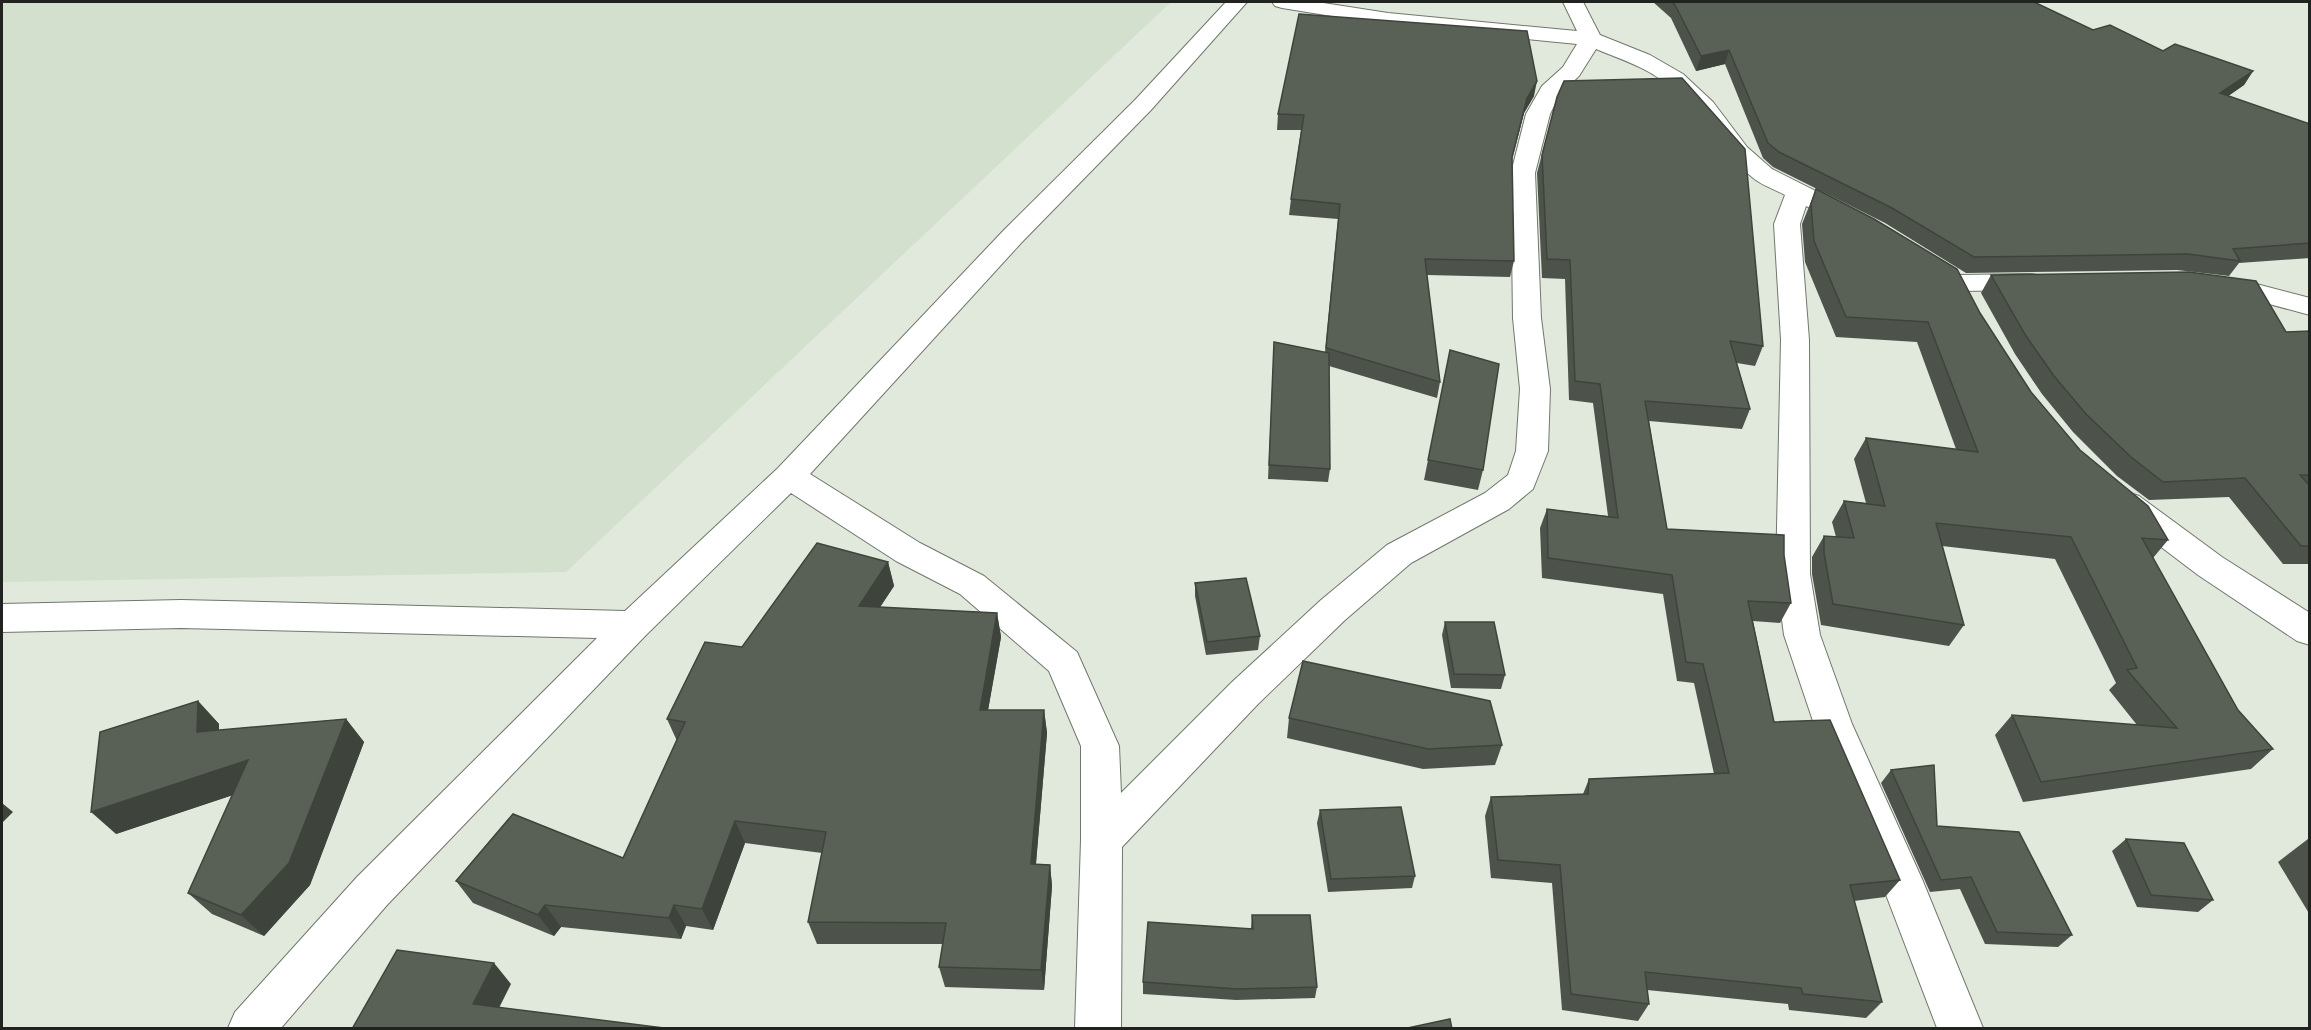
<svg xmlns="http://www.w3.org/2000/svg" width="2311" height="1030" viewBox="0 0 2311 1030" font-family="'Open Sans',sans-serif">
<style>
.built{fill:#d3e0ce}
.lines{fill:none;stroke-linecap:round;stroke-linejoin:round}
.minor-casing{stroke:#70776c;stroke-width:2}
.minor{fill:#fff;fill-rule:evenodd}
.wall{fill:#4d534a}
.shaded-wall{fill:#3e443c}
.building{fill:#596156;stroke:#3e443c;stroke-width:1.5}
</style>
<rect width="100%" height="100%" fill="#e1e9dd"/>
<path class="built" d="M 2,2 L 1171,2 L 566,572 L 2,582 Z"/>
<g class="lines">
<defs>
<g id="minor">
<path d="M 1226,2 L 1247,2 L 1151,110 L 1022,242 L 810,474 L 920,543 L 984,576 L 1077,652 L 1119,746 L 1121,793 L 1232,682 L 1321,600 L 1387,545 L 1485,493 L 1508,475 L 1516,451 L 1520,389 L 1513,318 L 1511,173 L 1526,114 L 1542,86 L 1563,67 L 1577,44 L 1388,25 L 1282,8 L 1275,6 L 1272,2 L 1317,2 L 1388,13 L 1577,31 L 1563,2 L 1583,2 L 1600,35 L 1650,55 L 1683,74 L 1713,102 L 1747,147 L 1772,169 L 1861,214 L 1865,219 L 1861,224 L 1852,227 L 1843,224 L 1806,206 L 1800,224 L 1809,340 L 1810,574 L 1820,635 L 1852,724 L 1922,879 L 1983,1028 L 1937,1028 L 1880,879 L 1814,724 L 1784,635 L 1776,574 L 1781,340 L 1774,224 L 1785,195 C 1774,189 1761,185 1752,177 C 1720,151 1701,113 1669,86 C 1649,68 1620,59 1596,49 L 1579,76 L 1560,94 L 1550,114 L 1535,173 L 1541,318 L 1550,389 L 1548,451 L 1533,489 L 1509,509 L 1411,563 L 1345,620 L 1258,704 L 1122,847 L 1121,1028 L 1075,1028 L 1081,840 L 1081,746 L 1049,671 L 960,594 L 896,561 L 791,493 L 646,635 L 387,905 L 281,1028 L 228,1028 L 235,1012 L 357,877 L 597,638 L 181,628 L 2,632 L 2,604 L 181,600 L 625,611 L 778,468 L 1004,230 L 1135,100 Z"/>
<path d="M 2032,274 L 2042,276 L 2046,282 L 2042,288 L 2032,290 L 1959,291 L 1949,289 L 1945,283 L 1949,277 L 1959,275 Z"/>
<path d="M 2218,277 L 2241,280 L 2310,298 L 2310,315 L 2239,296 L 2208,291 L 2204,285 L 2208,279 Z"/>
<path d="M 2127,492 L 2139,496 L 2222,557 L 2310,613 L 2310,645 L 2297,641 L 2198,575 L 2115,512 L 2111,504 L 2115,496 Z"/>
</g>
</defs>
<use href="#minor" class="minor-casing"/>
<use href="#minor" class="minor"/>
</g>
<g class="wall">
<path d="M 1653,2 L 2034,2 L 2093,30 L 2163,51 L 2253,71 L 2244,85 L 2228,96 L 2310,124 L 2310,258 L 2239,263 L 2229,276 L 2177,270 L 1966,273 L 1885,223 L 1773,167 L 1763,158 L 1725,64 L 1696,71 L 1671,18 Z"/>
<path d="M 1534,96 L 1524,113 L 1512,159 L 1514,261 L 1510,277 L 1427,275 L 1440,382 L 1437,398 L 1329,366 L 1330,469 L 1328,482 L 1268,479 L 1274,342 L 1325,352 L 1338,219 L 1289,215 L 1291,199 L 1301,130 L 1277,130 L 1278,114 Z"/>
<path d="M 1557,97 L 1763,346 L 1755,366 L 1737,363 L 1750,409 L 1742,429 L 1649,421 L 1667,529 L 1784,555 L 1791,603 L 1780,623 L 1753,621 L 1774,722 L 1900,880 L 1885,897 L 1854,901 L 1882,1002 L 1866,1018 L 1789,1010 L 1788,1004 L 1647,990 L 1649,1004 L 1638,1021 L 1562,1010 L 1552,883 L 1491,878 L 1485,816 L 1491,797 L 1583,794 L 1589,779 L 1714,774 L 1694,683 L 1677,681 L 1663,594 L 1542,578 L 1540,528 L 1547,509 L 1608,516 L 1593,403 L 1569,400 L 1565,279 L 1542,278 L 1537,173 Z"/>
<path d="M 1816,189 L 1980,313 L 2031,392 L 2080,450 L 2168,540 L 2153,558 L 2238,710 L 2273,749 L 2251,769 L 2023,802 L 1995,735 L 2012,715 L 2137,725 L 2109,690 L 2116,683 L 2055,559 L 1942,546 L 1964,625 L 1949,646 L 1821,625 L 1812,574 L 1812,557 L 1824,536 L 1836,537 L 1832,522 L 1844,501 L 1866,503 L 1854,459 L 1866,438 L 1956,449 L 1917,342 L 1836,337 L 1805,262 L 1802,224 Z"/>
<path d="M 1991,275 L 2286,332 L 2310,331 L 2310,564 L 2283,564 L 2229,497 L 2149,500 L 2117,476 L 2073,432 L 2042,394 L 2015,354 L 1981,293 Z"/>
<path d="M 1450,350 L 1483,470 L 1478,490 L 1424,480 Z"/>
<path d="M 888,562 L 894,586 L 880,607 L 997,613 L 1001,637 L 988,710 L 1044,710 L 1047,733 L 1036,864 L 1050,865 L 1052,886 L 1044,990 L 945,987 L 939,967 L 943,944 L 817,944 L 808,922 L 822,853 L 745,843 L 713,930 L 686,926 L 681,939 L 561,927 L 554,936 L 473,903 L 456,881 L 623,858 L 677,741 L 667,719 L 742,647 Z"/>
<path d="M 1195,583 L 1260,636 L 1258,650 L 1206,655 L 1195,596 Z"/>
<path d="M 1445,622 L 1505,675 L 1501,689 L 1451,688 L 1442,635 Z"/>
<path d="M 198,701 L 219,724 L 219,730 L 346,719 L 364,742 L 310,885 L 264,936 L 212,914 L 188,893 L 233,795 L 116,834 Z"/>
<path d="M 1289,718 L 1502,745 L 1495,765 L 1423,769 L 1287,738 Z"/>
<path d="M 1891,770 L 1937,826 L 2072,935 L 2058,947 L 1985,944 L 1960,889 L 1930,892 L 1881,783 Z"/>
<path d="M 1320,810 L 1415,876 L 1412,888 L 1328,892 L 1317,823 Z"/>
<path d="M 2126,839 L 2213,900 L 2198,912 L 2137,907 L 2112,851 Z"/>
<path d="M 2308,839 L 2310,839 L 2310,915 L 2278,862 Z"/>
<path d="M 1252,915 L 1317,987 L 1315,998 L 1236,1000 L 1143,994 L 1143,982 L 1251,928 Z"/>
</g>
<g class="shaded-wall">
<path d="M 1729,50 L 1725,64 L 1696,71 L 1701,56 Z"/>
<path d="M 2253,71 L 2244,85 L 2211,108 L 2220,93 Z"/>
<path d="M 1537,81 L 1534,96 L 1524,113 L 1509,172 L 1527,98 Z"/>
<path d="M 888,562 L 894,586 L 865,630 L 859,606 Z"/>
<path d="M 997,613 L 1001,637 L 984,733 L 980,710 Z"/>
<path d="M 198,701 L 219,724 L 218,755 L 197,732 Z"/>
<path d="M 1044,710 L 1047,733 L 1034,886 L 1031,864 Z"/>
<path d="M 346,719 L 364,742 L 310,885 L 264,936 L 241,915 Z"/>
<path d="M 248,760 L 269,783 L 116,834 L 91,812 Z"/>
<path d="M 2,803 L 13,812 L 2,823 Z"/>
<path d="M 735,821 L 745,843 L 713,930 L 702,909 Z"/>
<path d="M 1050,865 L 1052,886 L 1044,990 L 1041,970 Z"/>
<path d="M 545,905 L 561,927 L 554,936 L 538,915 Z"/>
<path d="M 674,905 L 686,926 L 681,939 L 669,918 Z"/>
<path d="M 494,963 L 511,984 L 491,1024 L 473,1004 Z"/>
</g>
<g class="building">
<path d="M 1672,2 L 2034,2 L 2093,30 L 2110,25 L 2163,51 L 2175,44 L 2253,71 L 2220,93 L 2310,124 L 2310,243 L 2233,249 L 2240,261 L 2188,254 L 1974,257 L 1892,208 L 1779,152 L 1768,143 L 1729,50 L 1701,56 L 1675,5 Z"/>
<path d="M 1299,14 L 1527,31 L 1537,81 L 1527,98 L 1512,157 L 1514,261 L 1425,259 L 1440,382 L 1326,348 L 1340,204 L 1291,199 L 1304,115 L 1278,114 Z"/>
<path d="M 1682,78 L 1745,149 L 1763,346 L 1730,341 L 1750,409 L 1645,401 L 1667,529 L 1784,535 L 1784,555 L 1791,603 L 1748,601 L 1774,722 L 1830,720 L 1900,880 L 1850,885 L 1882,1002 L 1803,994 L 1801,988 L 1645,972 L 1649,1004 L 1571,994 L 1560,865 L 1498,860 L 1491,797 L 1588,794 L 1589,779 L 1729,773 L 1703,664 L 1686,662 L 1672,575 L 1548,558 L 1547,509 L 1618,518 L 1600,384 L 1575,381 L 1570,260 L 1547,259 L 1542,155 L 1557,97 L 1564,81 Z"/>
<path d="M 1816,189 L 1874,219 L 1957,269 L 1980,313 L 2031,392 L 2080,450 L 2148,506 L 2168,540 L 2142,538 L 2238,710 L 2273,749 L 2041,782 L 2012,715 L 2177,728 L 2127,670 L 2137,668 L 2071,537 L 1936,523 L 1964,625 L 1833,604 L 1824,553 L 1824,536 L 1854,538 L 1844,501 L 1885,506 L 1866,438 L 1978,452 L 1928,322 L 1846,317 L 1814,241 L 1811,204 Z"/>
<path d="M 2189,272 L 2256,281 L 2286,332 L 2310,331 L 2310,475 L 2300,475 L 2310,486 L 2310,546 L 2301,546 L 2245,478 L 2163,482 L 2131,457 L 2086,414 L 2054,376 L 2026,336 L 1991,275 Z"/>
<path d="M 1274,342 L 1329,353 L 1330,469 L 1269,465 Z"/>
<path d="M 1450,350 L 1499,364 L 1483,470 L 1428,460 Z"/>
<path d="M 817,543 L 888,562 L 859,606 L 997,613 L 980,710 L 1044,710 L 1031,864 L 1050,865 L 1041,970 L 939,967 L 946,923 L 808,922 L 826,832 L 735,821 L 702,909 L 674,905 L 669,918 L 545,905 L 538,915 L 456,881 L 513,814 L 623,858 L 685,722 L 667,719 L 705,642 L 742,647 Z"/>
<path d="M 1246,578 L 1260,636 L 1207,642 L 1195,583 Z"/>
<path d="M 1445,622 L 1494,622 L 1505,675 L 1454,674 Z"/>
<path d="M 1303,661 L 1490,701 L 1502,745 L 1428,749 L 1289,718 Z"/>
<path d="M 198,701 L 197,732 L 346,719 L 289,863 L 241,915 L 188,893 L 248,760 L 91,812 L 100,732 Z"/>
<path d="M 1934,765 L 1937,826 L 2019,832 L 2072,935 L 1997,932 L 1971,877 L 1941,880 L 1891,770 Z"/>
<path d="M 1401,807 L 1415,876 L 1331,879 L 1320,810 Z"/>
<path d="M 2126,839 L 2184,843 L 2213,900 L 2151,895 Z"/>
<path d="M 1252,915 L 1310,915 L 1317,987 L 1237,989 L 1143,982 L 1148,922 L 1253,929 Z"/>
<path d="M 397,950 L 494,963 L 473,1004 L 672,1029 L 352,1029 Z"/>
<path d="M 1450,1019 L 1452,1029 L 1403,1029 Z"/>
</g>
<rect width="2311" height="1030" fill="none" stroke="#20231f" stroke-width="6"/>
</svg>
